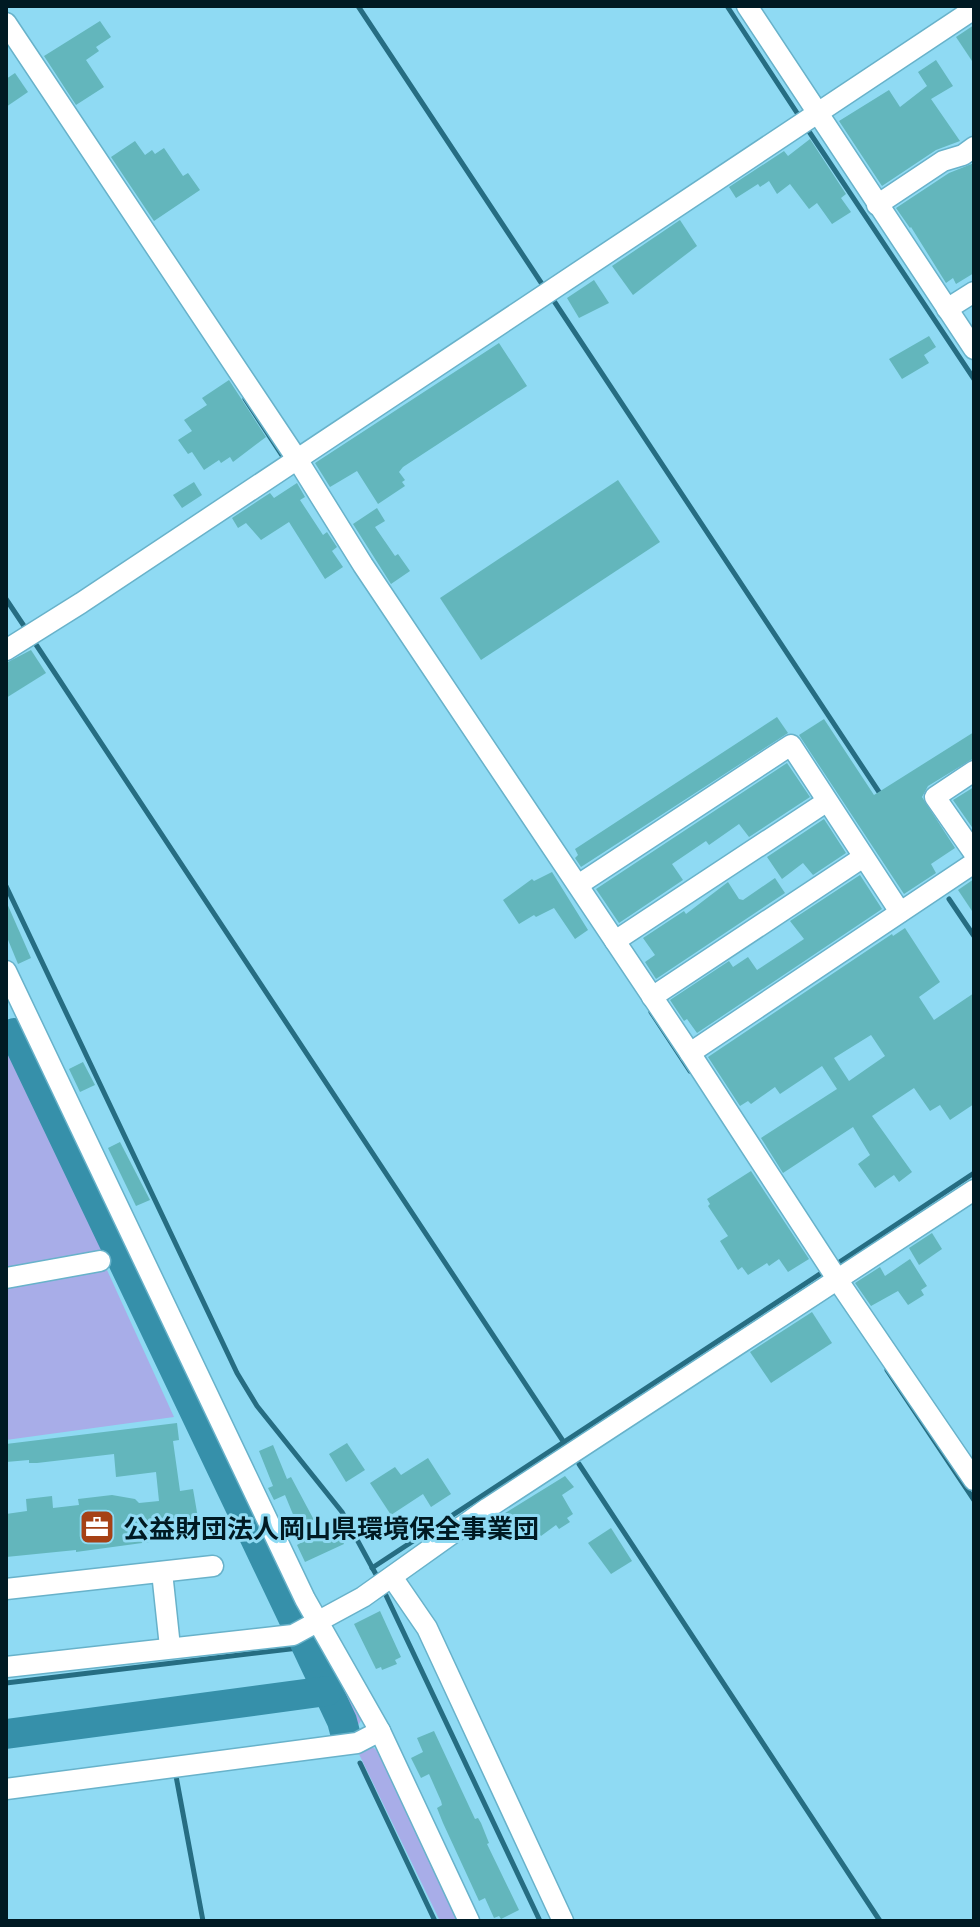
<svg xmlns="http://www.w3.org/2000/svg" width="980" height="1927" viewBox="0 0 980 1927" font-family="'Playfair Display','Noto Sans JP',serif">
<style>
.green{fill:#a8ade8}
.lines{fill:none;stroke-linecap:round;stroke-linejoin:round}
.stream{stroke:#266d82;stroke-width:5}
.river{stroke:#3690aa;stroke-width:30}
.building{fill:#63b6bc;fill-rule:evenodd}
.minor-casing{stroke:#68b2ca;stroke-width:23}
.minor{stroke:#fff;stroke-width:20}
.labels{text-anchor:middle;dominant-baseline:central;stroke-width:6;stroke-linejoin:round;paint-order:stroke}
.poi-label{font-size:26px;font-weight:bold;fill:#001a23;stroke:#8fdaf3;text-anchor:start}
</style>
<rect width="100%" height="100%" fill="#8fdaf3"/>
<g class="green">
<path d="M 6,1033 L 108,1249 L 6,1268 Z"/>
<path d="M 107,1270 L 174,1417 L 6,1440 L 6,1288 Z"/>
<path d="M 318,1637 L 362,1719 L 351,1736 L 352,1722 L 313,1640 Z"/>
<path d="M 367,1748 L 374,1748 L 382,1755 L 460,1921 L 440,1921 L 357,1750 Z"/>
</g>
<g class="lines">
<g class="stream">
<path d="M 358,6 L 544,287"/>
<path d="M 727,6 L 801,119"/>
<path d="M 806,127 L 974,379"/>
<path d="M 552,298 L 883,798"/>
<path d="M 245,399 L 285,460"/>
<path d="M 6,599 L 28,632"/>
<path d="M 33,640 L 567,1447"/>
<path d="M 6,886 L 237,1373 L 257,1406 L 342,1512 L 379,1580"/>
<path d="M 949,899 L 974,936"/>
<path d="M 651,1012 L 690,1071"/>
<path d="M 105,1265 L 123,1261"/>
<path d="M 835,1265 L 974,1173"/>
<path d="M 887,1370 L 974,1500"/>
<path d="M 579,1464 L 880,1921"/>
<path d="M 372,1568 L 826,1270"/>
<path d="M 383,1589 L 540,1921"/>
<path d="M 6,1683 L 307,1647"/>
<path d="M 360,1763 L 435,1921"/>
<path d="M 176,1776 L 203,1921"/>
</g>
<g class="river">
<path d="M 14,1033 L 307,1647 L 342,1721 L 347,1740"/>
<path d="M 6,1734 L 327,1691"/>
</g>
</g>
<g class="building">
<path d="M 100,21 L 111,37 L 96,47 L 99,51 L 86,60 L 104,87 L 76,105 L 44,56 Z"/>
<path d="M 974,25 L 974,64 L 956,37 Z"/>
<path d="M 936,60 L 953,86 L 931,99 L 960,141 L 936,150 L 882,186 L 839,121 L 889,90 L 900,107 L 927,86 L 918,72 Z"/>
<path d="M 15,73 L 28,92 L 6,107 L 6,79 Z"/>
<path d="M 810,139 L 846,194 L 841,198 L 851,212 L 832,224 L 817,203 L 809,209 L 790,184 L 777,194 L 769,181 L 760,187 L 758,184 L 736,198 L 729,187 L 784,151 L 788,156 Z"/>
<path d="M 135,141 L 145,155 L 152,150 L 155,154 L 164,148 L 183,176 L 188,173 L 200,190 L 154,221 L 111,157 Z"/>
<path d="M 974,163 L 974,273 L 956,284 L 953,278 L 946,283 L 911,227 L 910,228 L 896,208 L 949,173 Z"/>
<path d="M 680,220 L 697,246 L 633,295 L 612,266 Z"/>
<path d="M 594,280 L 609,303 L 579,318 L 567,298 Z"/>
<path d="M 929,336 L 936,347 L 924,355 L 929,363 L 902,379 L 889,359 Z"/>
<path d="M 499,343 L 527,386 L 403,467 L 399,472 L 405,480 L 402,482 L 405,486 L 378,504 L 357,471 L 330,487 L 315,463 Z"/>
<path d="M 229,380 L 266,437 L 233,462 L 230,457 L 221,463 L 219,460 L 204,470 L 192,452 L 188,454 L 178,440 L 192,431 L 184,420 L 207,405 L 202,398 Z"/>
<path d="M 618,480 L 660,542 L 481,660 L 440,598 Z"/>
<path d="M 194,482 L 202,495 L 182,508 L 173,495 Z"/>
<path d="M 297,483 L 305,497 L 300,500 L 323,535 L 327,532 L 337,547 L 332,551 L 343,567 L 325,579 L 289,522 L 261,540 L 246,523 L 238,528 L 232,518 L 270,493 L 274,498 Z"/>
<path d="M 377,508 L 385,521 L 375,527 L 395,556 L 398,554 L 410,571 L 391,584 L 353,524 Z"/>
<path d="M 31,650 L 46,673 L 6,698 L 6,663 Z"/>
<path d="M 777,717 L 788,733 L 581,867 L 575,858 L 578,855 L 575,849 Z"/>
<path d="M 824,719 L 874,795 L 974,732 L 974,758 L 928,786 L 922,797 L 955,848 L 931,864 L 936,873 L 904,894 L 799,735 Z"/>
<path d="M 787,763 L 810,797 L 749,837 L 739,824 L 709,845 L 706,841 L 672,864 L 683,880 L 619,923 L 596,889 Z"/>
<path d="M 974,787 L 974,830 L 953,800 Z"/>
<path d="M 824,819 L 846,853 L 813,875 L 803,863 L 782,879 L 767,857 Z"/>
<path d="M 552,872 L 588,930 L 575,939 L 554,908 L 536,917 L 534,915 L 519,924 L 503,900 L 532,879 L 534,881 Z"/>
<path d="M 860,875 L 882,909 L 697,1033 L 687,1019 L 684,1021 L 670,1000 L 729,961 L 733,967 L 748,957 L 757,970 L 789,949 L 804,939 L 790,921 Z"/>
<path d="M 775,878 L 785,893 L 656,979 L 645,962 L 655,955 L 643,938 L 684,911 L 686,914 L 728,882 L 739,899 L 743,900 Z"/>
<path d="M 974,879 L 974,914 L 958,890 Z"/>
<path d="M 6,901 L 31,958 L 18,964 L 6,935 Z"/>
<path d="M 905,928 L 940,982 L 919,997 L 934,1020 L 974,993 L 974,1104 L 950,1120 L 940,1105 L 930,1111 L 914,1088 L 872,1116 L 912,1172 L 899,1182 L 894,1175 L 875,1188 L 858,1164 L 870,1155 L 853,1127 L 783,1173 L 761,1138 L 837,1089 L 822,1066 L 780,1094 L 775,1087 L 751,1104 L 748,1101 L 740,1106 L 708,1057 L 892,934 L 893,936 ZM 871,1035 L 885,1056 L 849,1081 L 834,1058 Z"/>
<path d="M 83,1062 L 95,1085 L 80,1092 L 69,1069 Z"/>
<path d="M 120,1142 L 150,1200 L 136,1206 L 108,1148 Z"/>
<path d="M 751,1171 L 809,1259 L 788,1272 L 779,1259 L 769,1266 L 767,1263 L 748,1275 L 742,1267 L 738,1270 L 720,1241 L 728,1236 L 708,1206 L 710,1204 L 707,1199 Z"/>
<path d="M 932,1233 L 942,1249 L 919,1265 L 909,1248 Z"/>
<path d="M 910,1259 L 927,1286 L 921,1290 L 924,1295 L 908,1305 L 898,1291 L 871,1306 L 855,1283 L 880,1267 L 885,1276 Z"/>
<path d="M 812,1312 L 832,1343 L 771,1383 L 750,1352 Z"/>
<path d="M 177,1423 L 179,1440 L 173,1441 L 180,1491 L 193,1489 L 199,1524 L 215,1516 L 223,1532 L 76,1552 L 76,1550 L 6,1557 L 6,1514 L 27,1511 L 26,1499 L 52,1496 L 53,1508 L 79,1505 L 78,1499 L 112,1495 L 135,1499 L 139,1503 L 159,1501 L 156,1472 L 116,1477 L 114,1454 L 37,1463 L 29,1463 L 29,1460 L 6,1462 L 6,1444 Z"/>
<path d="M 347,1443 L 365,1470 L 346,1482 L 329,1454 Z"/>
<path d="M 273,1445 L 287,1479 L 291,1477 L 322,1535 L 336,1528 L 344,1544 L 305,1562 L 297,1545 L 304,1541 L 285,1495 L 274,1500 L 268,1488 L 273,1486 L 259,1451 Z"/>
<path d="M 428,1458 L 451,1494 L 431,1507 L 423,1494 L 391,1515 L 370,1483 L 395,1467 L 401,1475 Z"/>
<path d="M 565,1476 L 574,1487 L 562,1495 L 573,1514 L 567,1518 L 570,1522 L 559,1529 L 556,1525 L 541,1536 L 527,1520 L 507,1533 L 497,1518 Z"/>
<path d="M 611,1528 L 632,1561 L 611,1574 L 588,1543 Z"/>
<path d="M 380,1611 L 401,1657 L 395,1660 L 397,1664 L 382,1670 L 381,1667 L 376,1669 L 354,1624 Z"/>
<path d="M 434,1731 L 475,1819 L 478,1818 L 481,1823 L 489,1843 L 487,1844 L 519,1910 L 501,1919 L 499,1916 L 494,1918 L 485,1898 L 479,1901 L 443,1823 L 437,1808 L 442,1805 L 441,1801 L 429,1774 L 421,1778 L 411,1758 L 423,1752 L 417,1738 Z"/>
</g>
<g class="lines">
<defs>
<g id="minor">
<path d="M 747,6 L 974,349"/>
<path d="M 6,23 L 297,459 L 363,565 L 690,1053 L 843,1288 L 974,1480"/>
<path d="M 877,205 L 943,161 L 963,155 L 974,147"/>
<path d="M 947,309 L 974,292"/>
<path d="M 6,650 L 81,603 L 974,9"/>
<path d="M 974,771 L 935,797 L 974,853"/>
<path d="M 578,885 L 791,745 L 900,912"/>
<path d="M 615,941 L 826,802"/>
<path d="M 6,971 L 305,1599 L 380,1731 L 469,1921"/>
<path d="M 652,997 L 862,858"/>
<path d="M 690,1053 L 974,863"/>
<path d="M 6,1278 L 100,1261"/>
<path d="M 162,1572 L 170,1647"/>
<path d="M 392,1577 L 427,1628 L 563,1921"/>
<path d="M 6,1589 L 213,1566"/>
<path d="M 6,1667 L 293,1635 L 363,1597 L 488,1508 L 974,1190"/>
<path d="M 6,1789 L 357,1743 L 380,1731"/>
</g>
</defs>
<use href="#minor" class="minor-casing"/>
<use href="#minor" class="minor"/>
</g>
<defs>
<symbol id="office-square" viewBox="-11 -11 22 22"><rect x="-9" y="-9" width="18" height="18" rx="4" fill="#a64115" stroke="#8fdaf3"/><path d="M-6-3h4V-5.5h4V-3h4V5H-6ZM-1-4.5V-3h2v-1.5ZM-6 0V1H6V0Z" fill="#fff"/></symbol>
</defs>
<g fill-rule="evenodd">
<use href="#office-square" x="77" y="1507" width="40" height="40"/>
</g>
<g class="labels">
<g class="poi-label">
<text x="123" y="1527">公益財団法人岡山県環境保全事業団</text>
</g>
</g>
<rect width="980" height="1927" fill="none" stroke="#001a23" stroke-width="16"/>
</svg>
